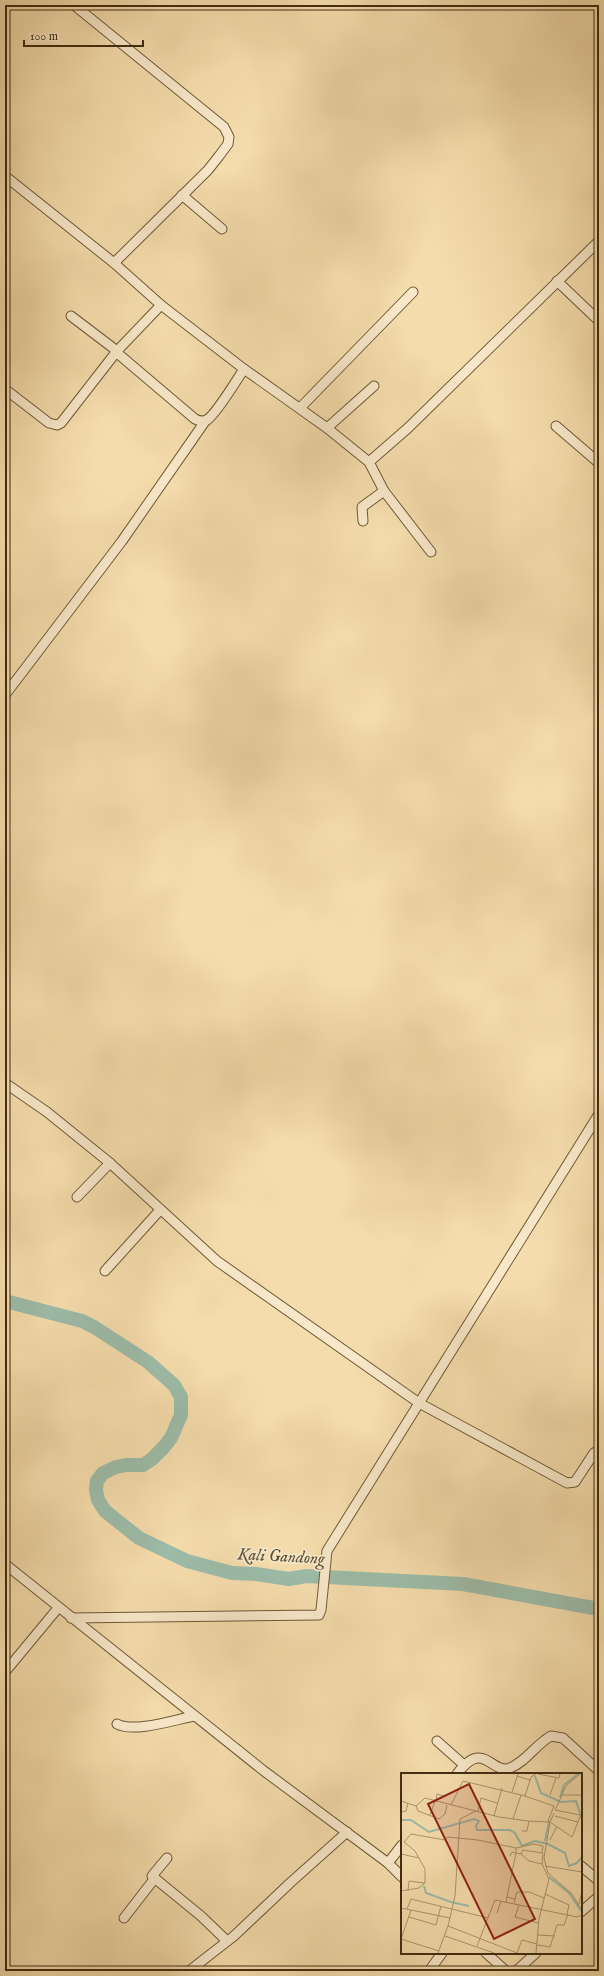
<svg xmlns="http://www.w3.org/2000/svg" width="604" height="1976" viewBox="0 0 604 1976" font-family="'IM FELL English',serif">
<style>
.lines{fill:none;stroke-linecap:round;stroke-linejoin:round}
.river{stroke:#9cbca9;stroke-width:14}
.minor-casing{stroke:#6e5937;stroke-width:11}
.minor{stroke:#f8e8c9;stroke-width:9}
.labels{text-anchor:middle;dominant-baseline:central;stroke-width:3.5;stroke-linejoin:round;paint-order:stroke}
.water-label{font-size:17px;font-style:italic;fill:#585136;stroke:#f8e8c9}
.inset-river{fill:none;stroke:#9cbca9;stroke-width:2}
.inset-road{fill:none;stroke:#ad966e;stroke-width:1}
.view{fill:#8f2418;fill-opacity:0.15;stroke:#8f2418;stroke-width:2}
.inset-edge{fill:none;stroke:#412d10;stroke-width:2}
</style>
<rect width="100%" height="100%" fill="#f5dcac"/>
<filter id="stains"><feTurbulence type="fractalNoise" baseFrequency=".005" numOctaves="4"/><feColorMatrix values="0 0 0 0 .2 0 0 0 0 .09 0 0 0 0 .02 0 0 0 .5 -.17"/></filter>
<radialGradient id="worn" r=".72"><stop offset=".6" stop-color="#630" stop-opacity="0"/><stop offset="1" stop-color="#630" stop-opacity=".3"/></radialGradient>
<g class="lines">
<path class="river" d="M 5,1301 L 82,1321 L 94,1327 L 148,1362 L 174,1385 L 181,1397 L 181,1415 L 171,1438 L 164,1447 L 152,1459 L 143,1465 L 126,1465 L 116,1467 L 103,1473 L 97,1481 L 96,1490 L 98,1500 L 105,1511 L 139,1538 L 187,1561 L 232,1573 L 256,1574 L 289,1579 L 306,1576 L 463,1584 L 599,1609"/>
<defs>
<g id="minor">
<path d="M 74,5 L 224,127 L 229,137 L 228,144 L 219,156 L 208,170 L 114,263"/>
<path d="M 5,176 L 114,263 L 161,305 L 244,369 L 327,428 L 369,462 L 408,428 L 599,241"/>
<path d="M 182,195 L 222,229"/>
<path d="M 557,281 L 599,321"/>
<path d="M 71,316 L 117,351"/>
<path d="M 116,352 L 195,419 C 199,421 203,422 207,420 C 217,413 236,381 244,369"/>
<path d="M 5,389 L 49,423 L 57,425 L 61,423 L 117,351 L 161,305"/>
<path d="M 300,408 L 413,292"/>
<path d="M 556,426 L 599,463"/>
<path d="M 327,428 L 374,386"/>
<path d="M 369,462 L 384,491 L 431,552"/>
<path d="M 363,521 L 362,507 L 384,491"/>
<path d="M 5,695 L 122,541 L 206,420"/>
<path d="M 5,1083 L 47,1112 L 110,1163 L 217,1261 L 419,1403 L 567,1483 L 575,1482 L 594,1453 L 599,1450"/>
<path d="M 77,1197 L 110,1163"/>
<path d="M 105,1271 L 160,1210"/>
<path d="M 5,1564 L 264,1771 L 388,1863 L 402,1877"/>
<path d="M 71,1618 L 319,1615 L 321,1610 L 327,1551 L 599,1114"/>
<path d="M 5,1672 L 58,1608"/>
<path d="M 117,1724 C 134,1733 174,1720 194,1716"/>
<path d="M 437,1741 L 464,1765"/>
<path d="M 457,1774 C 484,1738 491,1775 510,1768 C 526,1762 536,1744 551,1736 L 563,1738 L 599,1771"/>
<path d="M 167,1858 L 152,1876 L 201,1916 L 227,1941"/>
<path d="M 388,1863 L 402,1845"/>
<path d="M 581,1866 L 599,1881"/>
<path d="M 581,1912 L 599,1896"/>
<path d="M 124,1918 L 155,1878"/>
<path d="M 486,1953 L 506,1971"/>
<path d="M 189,1971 L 234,1936 L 290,1883 L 347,1832"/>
<path d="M 429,1971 L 442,1953"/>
<path d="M 516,1971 L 536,1953"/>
</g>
</defs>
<use href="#minor" class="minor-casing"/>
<use href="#minor" class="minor"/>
</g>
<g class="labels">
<g class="water-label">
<text transform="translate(281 1557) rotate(3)">Kali Gandong</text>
</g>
</g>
<g transform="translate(401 1773)">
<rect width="181" height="181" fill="#f5dcac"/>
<path class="inset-river" d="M 134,3 L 140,20 L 160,29 L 175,28 L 181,46M 159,24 L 163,12 L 177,1M 0,47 L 10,47 L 28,59 L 73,46 L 78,48 L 75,53 L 76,57 L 109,57 L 114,60 L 121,73 L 134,68 L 147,71 L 164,80 L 168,93 L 176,90 L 181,84M 144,68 L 148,48M 148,104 L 168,120 L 181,139M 23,113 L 25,120 L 50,129 L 68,133"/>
<path class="inset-road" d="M 137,1 L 158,5 L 159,1M 116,3 L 129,7M 111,19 L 117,1M 149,22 L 155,5M 161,22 L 165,13 L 179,1M 124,23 L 153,33 L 147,48M 0,28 L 15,33 L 24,25 L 98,44 L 127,48 L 149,49 L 153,40M 35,29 L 36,21 L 43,23M 50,32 L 62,8 L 120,22M 15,33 L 17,38 L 38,46 L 44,41 L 46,32M 77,38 L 80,25 L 96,30M 0,39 L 5,38 L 7,30M 181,39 L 171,64 L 149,49 L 143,85 L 147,100 L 171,121 L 181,137M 29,42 L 34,28M 179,42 L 154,37 L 161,22 L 181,22M 93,43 L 101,15M 154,43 L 177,49M 112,46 L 120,22 L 124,23 L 130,4 L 135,1M 121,58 L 126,58 L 128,48M 149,67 L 156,53M 0,81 L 18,85M 120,81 L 128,88 L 141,91M 144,93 L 181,99M 0,118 L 18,115 L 24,110 L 24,96 L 14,78 L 3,69 L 10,61 L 44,67 L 46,64 L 77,67 L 115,75 L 115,80 L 120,81 L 122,77 L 141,80 L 142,73 L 133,71 L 115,75M 7,118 L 8,108 L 23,110M 144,121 L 168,132 L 166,141M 106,124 L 115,80 L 111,79 L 109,83M 105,129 L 106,124 L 114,126M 113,130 L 116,119 L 128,119 L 143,125M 178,131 L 181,118M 118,132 L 114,144 L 137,150M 0,135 L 49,145M 6,136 L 10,126 L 87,145M 96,140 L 100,128M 8,144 L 35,152 L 40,133M 47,153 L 116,180M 136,162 L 154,163M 44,163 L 93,180M 0,166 L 38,178M 0,166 L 10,137M 136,172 L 149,174 L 156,152 L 163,152 L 167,141M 76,173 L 94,127 L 176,144 L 181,142M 37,180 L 47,153 L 54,123 L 59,46 L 75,38M 116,180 L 121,167 L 136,171M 135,180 L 138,146 L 148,106 L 141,91 L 142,80"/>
<path class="view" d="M 68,11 L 134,146 L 93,166 L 27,31 Z"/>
<rect width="181" height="181" class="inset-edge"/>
</g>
<rect width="604" height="1976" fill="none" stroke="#f5dcac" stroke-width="20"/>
<rect x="6" y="6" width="592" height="1964" fill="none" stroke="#412d10" stroke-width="2"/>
<rect x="10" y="10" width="584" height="1956" fill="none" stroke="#412d10"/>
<path d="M24 40v6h119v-6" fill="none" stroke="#412d10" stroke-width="2"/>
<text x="30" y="40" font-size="12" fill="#412d10" stroke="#f8e8c9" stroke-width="3" paint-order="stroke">100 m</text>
<rect width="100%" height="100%" filter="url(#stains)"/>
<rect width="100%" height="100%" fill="url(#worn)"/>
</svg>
